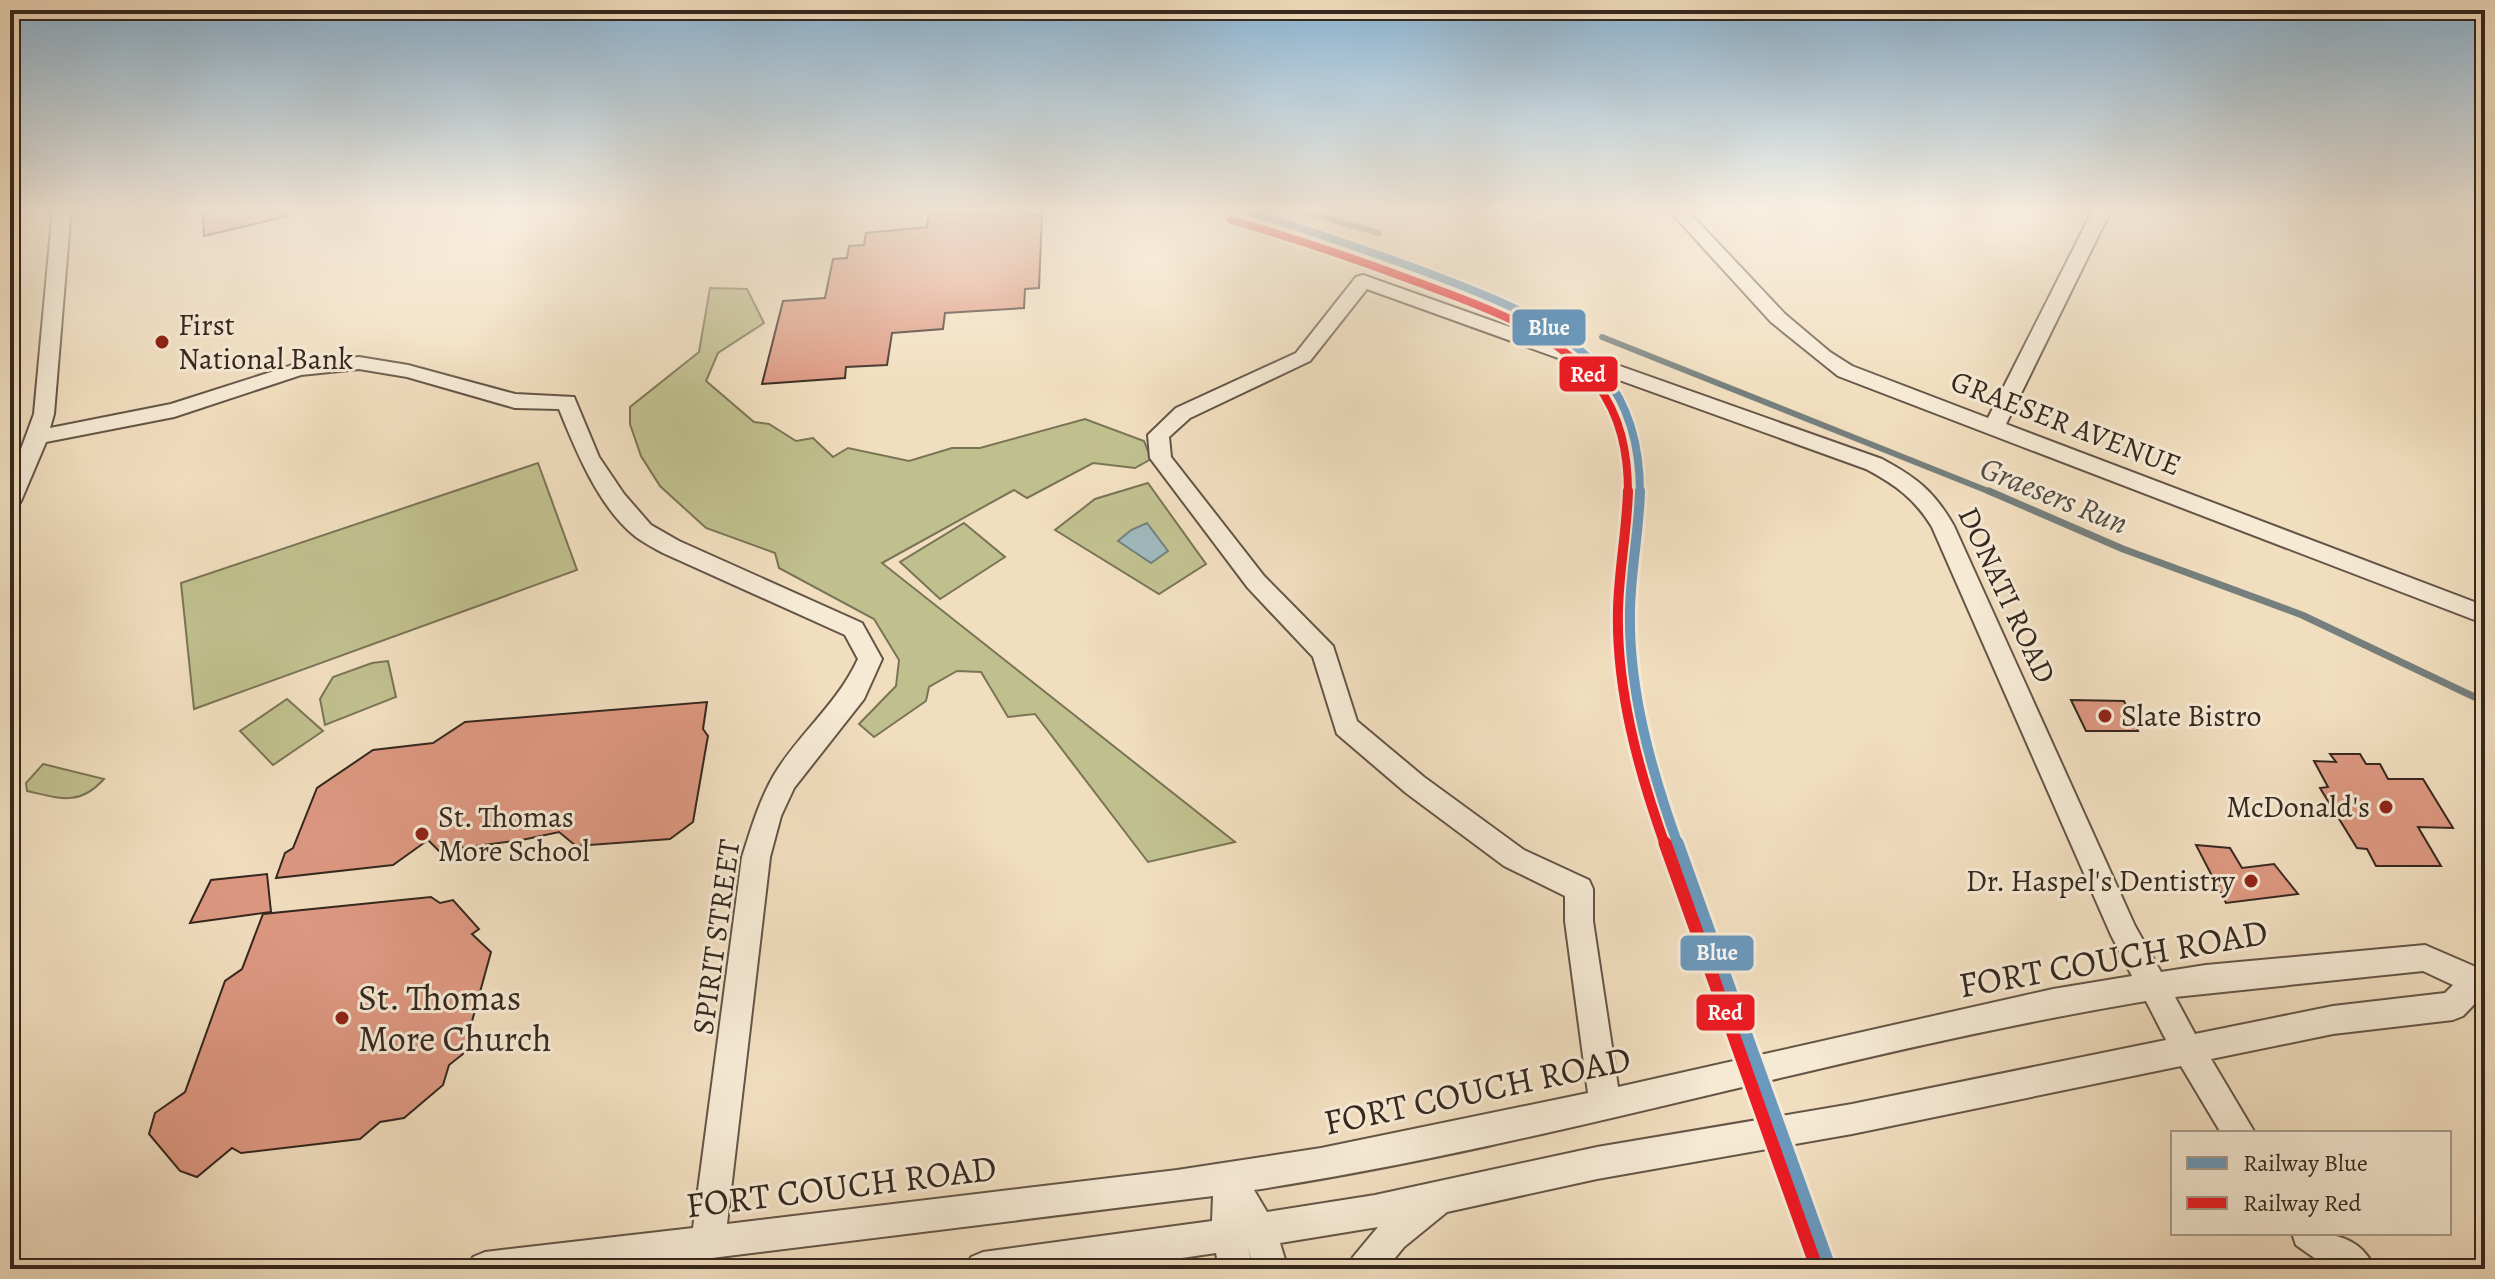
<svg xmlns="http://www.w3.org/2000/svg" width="2495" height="1279" viewBox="0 0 2495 1279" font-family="Alegreya,serif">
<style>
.green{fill:#c0c08e;stroke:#7a7456;stroke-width:2}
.water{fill:#9fb9bc;stroke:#757f7d;stroke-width:2}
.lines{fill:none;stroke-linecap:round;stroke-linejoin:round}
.stream-far1{stroke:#757f7d;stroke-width:6}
.stream{stroke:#757f7d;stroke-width:7}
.building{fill:#dd9881;stroke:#35271f;stroke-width:2}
.minor-casing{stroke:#645547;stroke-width:4}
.minor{fill:#f6ead5;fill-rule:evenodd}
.rail-1-far2-casing{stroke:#f6ead5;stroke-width:13}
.rail-1-far1-casing{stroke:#f6ead5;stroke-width:16}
.rail-1-casing{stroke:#f6ead5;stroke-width:19}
.rail-2-far2-casing{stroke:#f6ead5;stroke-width:13}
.rail-2-far1-casing{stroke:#f6ead5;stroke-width:16}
.rail-2-casing{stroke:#f6ead5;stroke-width:19}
.rail-1-far2{stroke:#6a99bd;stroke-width:8}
.rail-1-far1{stroke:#6a99bd;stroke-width:10}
.rail-1{stroke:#6a99bd;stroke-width:13}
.rail-2-far2{stroke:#ec1b24;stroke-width:8}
.rail-2-far1{stroke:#ec1b24;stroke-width:10}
.rail-2{stroke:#ec1b24;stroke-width:13}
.poi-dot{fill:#8f2418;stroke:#f6ead5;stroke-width:3}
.labels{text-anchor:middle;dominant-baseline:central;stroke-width:6;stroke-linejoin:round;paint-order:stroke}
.poi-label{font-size:30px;fill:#35271f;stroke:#f6ead5;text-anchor:start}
.street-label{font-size:30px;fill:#35271f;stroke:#f6ead5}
.water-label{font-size:32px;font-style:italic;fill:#504c46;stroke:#f6ead5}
.near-street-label{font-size:36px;fill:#35271f;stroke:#f6ead5}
.near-poi-label{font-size:36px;fill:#35271f;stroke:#f6ead5;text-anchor:start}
.line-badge{stroke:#f6ead5;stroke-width:3}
.badge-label{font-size:22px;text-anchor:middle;font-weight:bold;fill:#fff}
</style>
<rect width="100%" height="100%" fill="#f1debf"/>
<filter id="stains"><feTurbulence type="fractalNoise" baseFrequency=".0025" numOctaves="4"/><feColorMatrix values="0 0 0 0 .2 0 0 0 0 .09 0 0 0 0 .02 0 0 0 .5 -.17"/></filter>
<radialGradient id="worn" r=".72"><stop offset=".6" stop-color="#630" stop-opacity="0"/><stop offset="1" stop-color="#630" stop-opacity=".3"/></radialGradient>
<g class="green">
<path d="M 710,288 L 747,289 L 764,323 L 718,353 L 706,381 L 754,422 L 769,424 L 796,441 L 813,438 L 833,457 L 848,448 L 909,461 L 952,448 L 980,448 L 1085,419 L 1144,441 L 1151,459 L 1135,468 L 1093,463 L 1027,498 L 1014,490 L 882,563 L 1235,842 L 1148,862 L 1035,714 L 1008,717 L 981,672 L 957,671 L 929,687 L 926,701 L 874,737 L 859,724 L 896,686 L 899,660 L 874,619 L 779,568 L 775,553 L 706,528 L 660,486 L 641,456 L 630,424 L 630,407 L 699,352 Z"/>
<path d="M 538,463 L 577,570 L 194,709 L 181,583 Z"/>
<path d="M 1148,483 L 1206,564 L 1159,594 L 1055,530 L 1095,499 Z"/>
<path d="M 964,523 L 1005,557 L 940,599 L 900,562 Z"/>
<path d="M 388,661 L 396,697 L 325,725 L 320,699 L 333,677 L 372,663 Z"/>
<path d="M 287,699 L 323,731 L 273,765 L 240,731 Z"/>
<path d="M 43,764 L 104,779 C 79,807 59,798 27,791 L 26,783 Z"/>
</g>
<path class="water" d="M 1147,523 L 1168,551 L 1151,563 L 1118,541 L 1131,530 Z"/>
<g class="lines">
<g class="stream-far1">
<path d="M 1292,208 L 1379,233"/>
<path d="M 1602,337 L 1993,493"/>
</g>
<path class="stream" d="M 1989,491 L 2123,549 L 2302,615 L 2485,702"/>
</g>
<g class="building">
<path d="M 202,208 L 287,208 L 288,216 L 204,236 Z"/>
<path d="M 929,208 L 1028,208 L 1028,215 L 1042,214 L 1039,288 L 1025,289 L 1024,308 L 945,313 L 943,329 L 892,333 L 887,365 L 846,367 L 845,378 L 762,384 L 783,301 L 825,298 L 833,259 L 847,258 L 849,246 L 864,245 L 866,233 L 927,227 Z"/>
<path d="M 2071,700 L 2124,701 L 2138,731 L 2086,731 Z"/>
<path d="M 707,702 L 703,729 L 708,736 L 706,747 L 693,822 L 670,839 L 576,846 L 559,832 L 522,840 L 439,851 L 428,840 L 393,865 L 276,878 L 285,853 L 293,848 L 317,788 L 373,750 L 433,743 L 465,722 Z"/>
<path d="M 2330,754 L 2360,754 L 2366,764 L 2380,764 L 2388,779 L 2423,779 L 2453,828 L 2418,827 L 2441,866 L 2376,866 L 2367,849 L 2357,848 L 2320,788 L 2328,787 L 2314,761 L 2336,762 Z"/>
<path d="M 2196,845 L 2230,848 L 2242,868 L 2274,864 L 2298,894 L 2226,903 Z"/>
<path d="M 267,874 L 271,912 L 190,923 L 211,880 Z"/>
<path d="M 431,897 L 440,903 L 453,900 L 479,929 L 472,934 L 491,952 L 463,1054 L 449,1065 L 443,1085 L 404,1118 L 380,1122 L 360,1139 L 241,1153 L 232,1148 L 197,1177 L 180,1171 L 149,1134 L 155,1113 L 185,1092 L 225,981 L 242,969 L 263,914 Z"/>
</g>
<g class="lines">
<defs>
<g id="minor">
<path d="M 53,208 L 71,208 L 54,414 L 50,428 L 171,404 L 299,363 L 359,357 L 408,365 L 515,394 L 574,397 L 599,457 L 624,494 L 651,525 L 679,541 L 862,623 L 882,659 L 864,699 L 794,788 L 781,816 L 770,857 L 727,1224 L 1177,1170 L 1321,1148 L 1588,1093 L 1565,921 L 1565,896 L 1504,866 L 1406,793 L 1337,734 L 1313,657 L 1248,588 L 1150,458 L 1148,435 L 1176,408 L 1296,353 L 1356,277 L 1363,275 L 1882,459 C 1917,478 1934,491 1954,526 L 2135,926 L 2161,972 L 2206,965 L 2425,945 L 2476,967 L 2485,967 L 2485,993 L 2463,1016 L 2453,1020 L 2333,1034 L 2211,1059 L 2255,1133 L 2221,1133 L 2181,1066 L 1852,1134 L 1597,1179 L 1447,1212 L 1404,1247 L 1386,1269 L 1348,1269 L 1353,1257 L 1378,1227 L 1280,1243 L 1288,1269 L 1254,1269 L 1248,1248 L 1253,1269 L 1219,1269 L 1216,1253 L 1106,1269 L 966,1269 L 971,1257 L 983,1252 L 1212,1221 L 1213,1196 L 623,1269 L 468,1269 L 473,1257 L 485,1252 L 693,1228 L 742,857 C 751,829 759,801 774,775 C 799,733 836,706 858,659 L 845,635 L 663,553 C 654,548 644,543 636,537 C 599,508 576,451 559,409 L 515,408 L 407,377 L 359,369 L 301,375 L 174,417 L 46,442 L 21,501 L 18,506 L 10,509 L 10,479 L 34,414 ZM 1367,289 L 1866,469 C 1896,485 1915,499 1932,527 L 2111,935 L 2132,976 L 2053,989 L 1618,1087 L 1593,921 L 1593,889 L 1589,880 L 1524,850 L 1424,777 L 1357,721 L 1333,646 L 1264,576 L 1171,457 L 1169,437 L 1190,418 L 1310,361 ZM 2423,971 L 2453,985 L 2445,993 L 2333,1006 L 2195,1034 L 2175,997 ZM 2146,1001 L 2166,1040 L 1852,1104 L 1597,1147 L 1375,1195 L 1267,1212 L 1254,1190 C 1555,1144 1846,1051 2146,1001 Z"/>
<path d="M 1667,208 L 1685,208 L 1785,314 L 1830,352 L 1852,366 L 1988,418 L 2094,208 L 2112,208 L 2006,424 L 2485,606 L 2485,624 L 1838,376 L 1771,322 Z"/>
<path d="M 2476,208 L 2485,208 L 2485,214 Z"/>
<path d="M 2292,1233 C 2325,1233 2359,1232 2375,1269 L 2330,1269 L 2296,1245 Z"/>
</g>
</defs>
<use href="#minor" class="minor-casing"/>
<use href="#minor" class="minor"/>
<defs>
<path id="rail-1-far2" d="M 1236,208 C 1300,227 1363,249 1426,272 C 1488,296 1560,320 1603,374 C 1631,408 1640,450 1640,493"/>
<path id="rail-1-far1" d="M 1640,491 C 1639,530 1631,569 1630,609 C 1628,689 1651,770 1678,845"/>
<path id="rail-1" d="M 1677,843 L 1830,1269"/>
<path id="rail-2-far2" d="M 1231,220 C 1294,238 1356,259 1417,282 C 1479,305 1554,329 1596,383 C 1621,416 1628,453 1628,493"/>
<path id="rail-2-far1" d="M 1628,491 C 1627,530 1619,569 1618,609 C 1616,689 1638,769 1665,845"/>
<path id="rail-2" d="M 1665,843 L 1817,1269"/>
</defs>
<use href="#rail-1-far2" class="rail-1-far2-casing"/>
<use href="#rail-1-far1" class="rail-1-far1-casing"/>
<use href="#rail-1" class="rail-1-casing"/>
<use href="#rail-2-far2" class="rail-2-far2-casing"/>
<use href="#rail-2-far1" class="rail-2-far1-casing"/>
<use href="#rail-2" class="rail-2-casing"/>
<use href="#rail-1-far2" class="rail-1-far2"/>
<use href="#rail-1-far1" class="rail-1-far1"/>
<use href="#rail-1" class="rail-1"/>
<use href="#rail-2-far2" class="rail-2-far2"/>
<use href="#rail-2-far1" class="rail-2-far1"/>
<use href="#rail-2" class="rail-2"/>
</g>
<linearGradient id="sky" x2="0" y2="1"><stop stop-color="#8bb6d6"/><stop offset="0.54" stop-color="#f9f0e2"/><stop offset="1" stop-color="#f9f0e2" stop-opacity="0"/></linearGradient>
<rect width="2495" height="388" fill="url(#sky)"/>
<g class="poi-dot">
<circle cx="162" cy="342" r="8"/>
<circle cx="2105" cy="716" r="8"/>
<circle cx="2386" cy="807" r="8"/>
<circle cx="422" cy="834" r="8"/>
<circle cx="2251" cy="881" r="8"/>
<circle cx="342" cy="1018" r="8"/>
</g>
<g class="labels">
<g class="poi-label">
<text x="178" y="325">First<tspan x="178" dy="34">National Bank</tspan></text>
<text x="2121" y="716">Slate Bistro</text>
<text x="2370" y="807" text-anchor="end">McDonald's</text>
<text x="438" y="817">St. Thomas<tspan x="438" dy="34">More School</tspan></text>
<text x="2235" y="881" text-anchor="end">Dr. Haspel's Dentistry</text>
</g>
<g class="street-label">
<text transform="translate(2066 423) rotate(21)">GRAESER AVENUE</text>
<text transform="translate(2007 595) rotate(65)">DONATI ROAD</text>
<text transform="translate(716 937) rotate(-82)">SPIRIT STREET</text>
</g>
<g class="water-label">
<text transform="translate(2054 495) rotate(22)">Graesers Run</text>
</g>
<g class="near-street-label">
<text transform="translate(2113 958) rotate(-10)">FORT COUCH ROAD</text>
<text transform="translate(1477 1090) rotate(-12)">FORT COUCH ROAD</text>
<text transform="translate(841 1186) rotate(-7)">FORT COUCH ROAD</text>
</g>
<g class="near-poi-label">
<text x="358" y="997">St. Thomas<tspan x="358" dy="41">More Church</tspan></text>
</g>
</g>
<g class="line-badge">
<rect x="1511" y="308" width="76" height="39" rx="8" fill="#6a99bd"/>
<rect x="1558" y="355" width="61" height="38" rx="8" fill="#ec1b24"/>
<rect x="1679" y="934" width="76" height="38" rx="8" fill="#6a99bd"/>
<rect x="1695" y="993" width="61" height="39" rx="8" fill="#ec1b24"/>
</g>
<g class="badge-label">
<text x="1549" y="335">Blue</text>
<text x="1588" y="382">Red</text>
<text x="1717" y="960">Blue</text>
<text x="1725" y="1020">Red</text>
</g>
<rect width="2495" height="1279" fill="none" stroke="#f1debf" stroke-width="40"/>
<rect x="12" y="12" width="2471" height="1255" fill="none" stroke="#35271f" stroke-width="4"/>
<rect x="20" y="20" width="2455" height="1239" fill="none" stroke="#35271f" stroke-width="2"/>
<rect x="2171" y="1131" width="280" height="104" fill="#f6ead5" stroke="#a99c8c" stroke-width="2"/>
<rect x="2187" y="1157" width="40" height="12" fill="#6a99bd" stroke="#a99c8c" stroke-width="2"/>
<text x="2243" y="1171" font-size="24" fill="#35271f">Railway Blue</text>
<rect x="2187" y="1197" width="40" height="12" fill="#ec1b24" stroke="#a99c8c" stroke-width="2"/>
<text x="2243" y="1211" font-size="24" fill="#35271f">Railway Red</text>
<rect width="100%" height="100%" filter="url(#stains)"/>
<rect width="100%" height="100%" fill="url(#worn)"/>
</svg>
